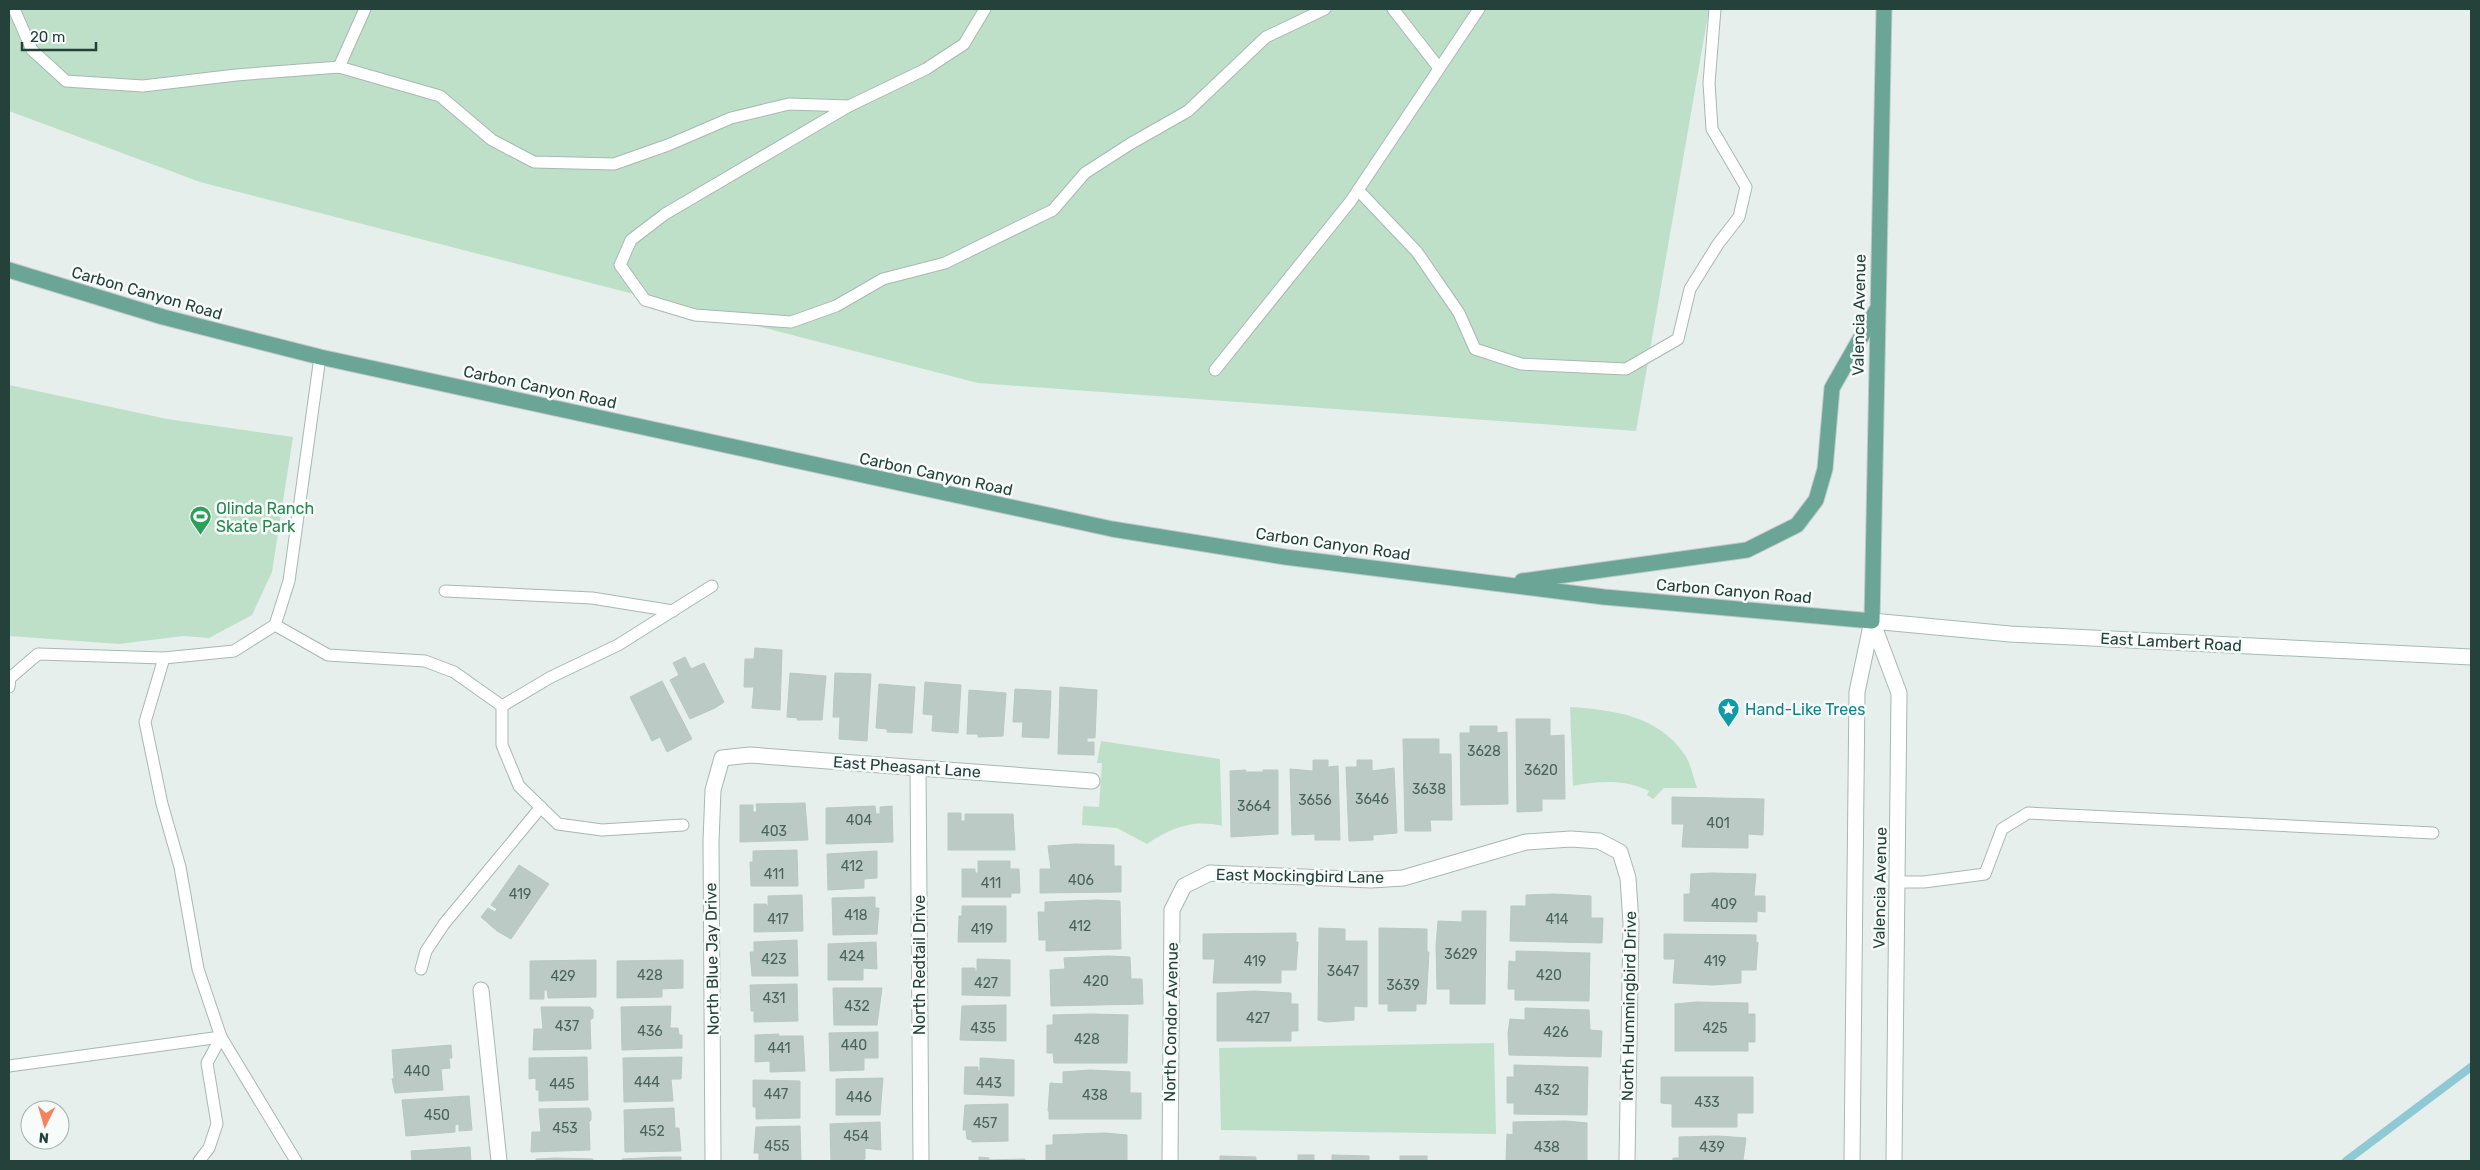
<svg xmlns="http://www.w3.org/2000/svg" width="2480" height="1170" viewBox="0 0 2480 1170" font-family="Rubik,sans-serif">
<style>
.green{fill:#bfe0c8}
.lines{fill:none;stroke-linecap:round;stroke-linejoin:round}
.stream{stroke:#8ec9d4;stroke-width:8}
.building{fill:#bbcac4;stroke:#b8c9c2}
.service-casing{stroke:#a8b8b2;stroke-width:13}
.minor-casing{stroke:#a8b8b2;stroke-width:17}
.tertiary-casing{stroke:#a8b8b2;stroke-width:17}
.secondary-casing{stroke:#a4bbb3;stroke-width:17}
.primary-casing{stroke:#c2cac8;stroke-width:17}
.service{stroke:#fff;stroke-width:11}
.minor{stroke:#fff;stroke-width:15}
.tertiary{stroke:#fff;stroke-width:15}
.secondary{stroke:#fff;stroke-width:15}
.primary{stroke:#6aa596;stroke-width:15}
.labels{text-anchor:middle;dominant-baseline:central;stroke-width:5;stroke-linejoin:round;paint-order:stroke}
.number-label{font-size:14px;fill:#4a645c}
.street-label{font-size:16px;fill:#24423a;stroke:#f7fbf9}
.leisure-label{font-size:16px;fill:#27864d;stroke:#f7fbf9;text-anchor:start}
.culture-label{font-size:16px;fill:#0d838f;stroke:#f7fbf9;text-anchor:start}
</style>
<rect width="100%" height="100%" fill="#e6efeb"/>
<g class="green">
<path d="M 9,9 L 1709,9 L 1636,431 L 978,383 L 200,182 L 9,111 Z"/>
<path d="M 9,385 L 167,419 L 293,437 L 272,572 L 252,615 L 209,638 L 183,636 L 119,644 L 9,636 Z"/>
<path d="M 1570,707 C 1613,710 1658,715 1685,755 C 1691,764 1693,777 1697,788 L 1664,788 L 1653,799 L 1647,795 L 1649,791 C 1624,779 1599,781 1573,786 Z"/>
<path d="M 1101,741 L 1220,759 L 1222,826 C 1193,819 1171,828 1147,844 L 1117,828 L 1082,825 L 1083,806 L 1099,807 L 1102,763 L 1097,763 Z"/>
<path d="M 1494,1043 L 1496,1134 L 1221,1130 L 1219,1048 Z"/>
</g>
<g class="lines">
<path class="stream" d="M 2346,1161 L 2471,1067"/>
</g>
<g class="building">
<path d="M 755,648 L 782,650 L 780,710 L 752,708 L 754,687 L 744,687 L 745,659 L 754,659 Z"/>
<path d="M 685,657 L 691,669 L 704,663 L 724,702 L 715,708 L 690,719 L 670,680 L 679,675 L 673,663 Z"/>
<path d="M 790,673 L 826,676 L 822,720 L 797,720 L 798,718 L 787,717 Z"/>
<path d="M 835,673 L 871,674 L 867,741 L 839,739 L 840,717 L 833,717 Z"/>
<path d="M 662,681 L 692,739 L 667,752 L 660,737 L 652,741 L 630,697 Z"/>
<path d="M 925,682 L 961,685 L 958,733 L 932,731 L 933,715 L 923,714 Z"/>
<path d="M 879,684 L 915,687 L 912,733 L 887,732 L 887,729 L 876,728 Z"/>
<path d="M 1060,687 L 1097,690 L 1095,738 L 1087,738 L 1087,742 L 1094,742 L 1094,755 L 1058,754 Z"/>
<path d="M 1015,689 L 1051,691 L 1049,738 L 1022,737 L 1023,722 L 1013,722 Z"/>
<path d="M 969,690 L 1006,693 L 1003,736 L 978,737 L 978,734 L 967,734 Z"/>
<path d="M 1516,719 L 1550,719 L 1550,736 L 1564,735 L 1565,799 L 1542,799 L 1542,811 L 1517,812 Z"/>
<path d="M 1470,726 L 1497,726 L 1497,733 L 1507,732 L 1508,804 L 1461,805 L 1460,733 L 1470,733 Z"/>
<path d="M 1403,739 L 1439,739 L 1439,754 L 1451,754 L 1452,820 L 1430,820 L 1431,831 L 1405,831 Z"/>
<path d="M 1313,760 L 1328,760 L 1328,767 L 1338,766 L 1340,840 L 1315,840 L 1315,834 L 1292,835 L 1290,769 L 1313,771 Z"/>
<path d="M 1357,760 L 1372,760 L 1372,771 L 1394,768 L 1397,833 L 1373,835 L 1373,840 L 1349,841 L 1346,767 L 1357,767 Z"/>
<path d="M 1246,770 L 1245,772 L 1263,772 L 1263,770 L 1278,770 L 1278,834 L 1231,837 L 1230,771 Z"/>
<path d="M 1672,797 L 1764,799 L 1763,835 L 1748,834 L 1748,848 L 1682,847 L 1684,824 L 1672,824 Z"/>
<path d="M 805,803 L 808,840 L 740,842 L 740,805 L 753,805 L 753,812 L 757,812 L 756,804 Z"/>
<path d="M 875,806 L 876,814 L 880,814 L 880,807 L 892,806 L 893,842 L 826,844 L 826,808 Z"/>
<path d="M 948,813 L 961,813 L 961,821 L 965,821 L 965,814 L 1013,814 L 1015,850 L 948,850 Z"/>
<path d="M 1075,844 L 1114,845 L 1114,866 L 1121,866 L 1121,892 L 1040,893 L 1040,869 L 1051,869 L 1048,846 Z"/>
<path d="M 797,850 L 798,886 L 751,886 L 750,862 L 753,862 L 753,851 Z"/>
<path d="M 877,851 L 877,878 L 864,879 L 864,888 L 828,890 L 827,854 Z"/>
<path d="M 978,861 L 1010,861 L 1010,869 L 1019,869 L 1020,893 L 1011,893 L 1011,897 L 962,897 L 962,869 L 975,869 L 975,873 L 978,873 Z"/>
<path d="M 519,865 L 549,884 L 511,939 L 497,931 L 481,917 L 488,908 L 495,912 L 497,909 L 491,905 Z"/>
<path d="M 1712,873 L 1756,874 L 1754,896 L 1765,896 L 1765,912 L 1757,911 L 1757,922 L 1684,921 L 1684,894 L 1690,894 L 1691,874 Z"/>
<path d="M 1554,894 L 1591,896 L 1591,918 L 1603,918 L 1602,943 L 1510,941 L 1511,906 L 1526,906 L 1526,895 Z"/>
<path d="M 802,895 L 803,931 L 754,932 L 754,904 L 766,904 L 768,907 L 768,896 Z"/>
<path d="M 875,897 L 875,908 L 879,908 L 877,934 L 833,935 L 832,898 Z"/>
<path d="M 1097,900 L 1120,901 L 1121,949 L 1046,951 L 1046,940 L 1039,940 L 1038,912 L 1045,912 L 1045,902 Z"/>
<path d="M 962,906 L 1006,906 L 1006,942 L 958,942 L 959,916 L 962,916 Z"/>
<path d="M 1462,911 L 1486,911 L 1485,1004 L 1450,1004 L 1450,989 L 1437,989 L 1436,946 L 1438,921 L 1462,922 Z"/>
<path d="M 1319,928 L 1345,929 L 1345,941 L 1367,941 L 1367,1007 L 1354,1006 L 1354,1020 L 1326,1022 L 1318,1020 Z"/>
<path d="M 1379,928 L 1427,929 L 1427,952 L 1429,952 L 1426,1004 L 1416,1004 L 1416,1011 L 1388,1011 L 1388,1004 L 1379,1004 Z"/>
<path d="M 1296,933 L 1296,942 L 1298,942 L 1296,970 L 1281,970 L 1281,983 L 1213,983 L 1215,959 L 1203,959 L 1203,934 Z"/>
<path d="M 1664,934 L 1756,935 L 1756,943 L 1758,942 L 1756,970 L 1741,970 L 1741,983 L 1713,985 L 1673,983 L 1675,959 L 1664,959 Z"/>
<path d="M 797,940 L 798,976 L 752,976 L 750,952 L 754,952 L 754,942 Z"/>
<path d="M 876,942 L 877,969 L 863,968 L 863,980 L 828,980 L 828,944 Z"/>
<path d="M 1516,951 L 1590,953 L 1589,1001 L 1515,1000 L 1515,989 L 1508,989 L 1509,961 L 1516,962 Z"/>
<path d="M 1108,956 L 1130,957 L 1131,979 L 1142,979 L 1143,1004 L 1051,1006 L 1050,970 L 1065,969 L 1064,958 Z"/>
<path d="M 977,959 L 1010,960 L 1010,996 L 962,995 L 962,968 L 975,968 L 975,972 L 977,971 Z"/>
<path d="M 596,960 L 596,997 L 548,998 L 547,990 L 544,990 L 544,999 L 530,999 L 530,961 Z"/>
<path d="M 683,960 L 683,988 L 662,989 L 662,997 L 617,998 L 617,961 Z"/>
<path d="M 797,984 L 798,1021 L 754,1022 L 754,1011 L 751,1011 L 750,985 Z"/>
<path d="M 833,988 L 882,988 L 877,1025 L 834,1025 Z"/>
<path d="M 1254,991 L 1291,993 L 1291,1004 L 1298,1004 L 1298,1031 L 1291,1031 L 1291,1041 L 1217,1041 L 1217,993 Z"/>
<path d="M 1697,1002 L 1748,1003 L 1748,1014 L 1755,1014 L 1755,1042 L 1748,1042 L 1748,1051 L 1675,1051 L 1675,1004 Z"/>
<path d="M 1006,1005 L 1006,1041 L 960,1040 L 962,1006 Z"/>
<path d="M 671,1006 L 670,1028 L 678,1028 L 679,1035 L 682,1035 L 682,1048 L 622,1050 L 621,1007 Z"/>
<path d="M 541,1007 L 590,1007 L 593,1010 L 593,1018 L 590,1020 L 591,1049 L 533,1050 L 534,1029 L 543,1029 Z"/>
<path d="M 1525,1008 L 1589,1010 L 1590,1030 L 1602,1031 L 1601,1057 L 1509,1055 L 1508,1033 L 1510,1019 L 1525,1020 Z"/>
<path d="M 1091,1014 L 1128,1015 L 1127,1063 L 1054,1063 L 1053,1053 L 1047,1053 L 1047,1025 L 1053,1025 L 1053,1015 Z"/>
<path d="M 878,1032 L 878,1058 L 864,1058 L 864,1070 L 830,1071 L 829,1033 Z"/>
<path d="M 779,1034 L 778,1036 L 803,1036 L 805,1071 L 770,1072 L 770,1061 L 755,1062 L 755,1035 Z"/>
<path d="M 451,1045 L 452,1058 L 449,1058 L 450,1068 L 441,1069 L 443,1090 L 395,1093 L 392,1079 L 394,1078 L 392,1050 Z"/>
<path d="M 587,1057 L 588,1100 L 539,1101 L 539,1090 L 536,1090 L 536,1078 L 529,1079 L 529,1058 Z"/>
<path d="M 682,1057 L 681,1079 L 671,1079 L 673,1101 L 624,1102 L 623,1058 Z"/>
<path d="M 980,1058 L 1014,1060 L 1014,1096 L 964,1094 L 965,1067 L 978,1067 L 978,1071 L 980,1071 Z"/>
<path d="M 1514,1065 L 1588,1067 L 1587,1115 L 1514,1114 L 1514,1103 L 1507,1103 L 1507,1077 L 1514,1077 Z"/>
<path d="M 1090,1070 L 1130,1072 L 1130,1093 L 1141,1093 L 1141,1119 L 1049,1119 L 1049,1111 L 1048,1111 L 1050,1083 L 1063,1084 L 1063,1072 Z"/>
<path d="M 1661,1077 L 1753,1077 L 1753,1113 L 1737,1113 L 1737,1127 L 1672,1127 L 1672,1104 L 1661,1103 Z"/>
<path d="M 883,1078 L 880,1115 L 836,1115 L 836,1079 Z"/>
<path d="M 753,1080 L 800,1081 L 800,1118 L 756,1119 L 756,1107 L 753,1107 Z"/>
<path d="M 469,1096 L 472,1130 L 459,1131 L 459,1124 L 455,1125 L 455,1132 L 406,1136 L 402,1100 Z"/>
<path d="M 1008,1104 L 1008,1141 L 972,1142 L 972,1140 L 967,1139 L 966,1130 L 963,1130 L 965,1105 Z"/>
<path d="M 589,1108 L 591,1112 L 591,1120 L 589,1122 L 590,1150 L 531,1152 L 532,1132 L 541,1132 L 539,1109 Z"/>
<path d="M 674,1108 L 675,1128 L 679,1128 L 681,1151 L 625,1152 L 624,1110 Z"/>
<path d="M 1566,1121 L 1587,1123 L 1587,1161 L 1506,1160 L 1507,1134 L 1513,1135 L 1513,1122 Z"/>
<path d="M 880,1122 L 881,1150 L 865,1148 L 865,1159 L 859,1161 L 831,1161 L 830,1124 Z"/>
<path d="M 800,1126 L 801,1161 L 759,1161 L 759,1153 L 754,1153 L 756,1127 Z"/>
<path d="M 1105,1133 L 1127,1135 L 1127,1161 L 1046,1161 L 1046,1145 L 1053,1145 L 1053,1135 Z"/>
<path d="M 1718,1136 L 1746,1138 L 1743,1160 L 1754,1161 L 1673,1161 L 1673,1158 L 1679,1158 L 1679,1137 Z"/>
<path d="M 470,1147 L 471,1161 L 412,1161 L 411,1151 Z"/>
<rect x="1298" y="1155" width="16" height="6"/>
<path d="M 1332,1155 L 1369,1156 L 1369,1161 L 1332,1161 Z"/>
<path d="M 1220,1156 L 1256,1157 L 1256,1161 L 1220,1161 Z"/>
<rect x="1400" y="1156" width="27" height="5"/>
<path d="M 663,1157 L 681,1157 L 681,1161 L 622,1161 L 622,1159 Z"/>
<path d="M 979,1157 L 989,1158 L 989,1160 L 1025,1159 L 1025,1161 L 979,1161 Z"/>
<path d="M 555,1158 L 593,1159 L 593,1161 L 536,1161 L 536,1159 Z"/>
</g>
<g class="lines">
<defs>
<g id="service">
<path d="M 14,9 L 32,50 L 66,81 L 143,86 L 236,75 L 339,67 L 440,96 L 492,140 L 534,162 L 614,164 L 668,145 L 731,118 L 789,104 L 849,106"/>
<path d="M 985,9 L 964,44 L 926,69 L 849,106 L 665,214 L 631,240 L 620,265 L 645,300 L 695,315 L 791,322 L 836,306 L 883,279 L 945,263 L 1053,210 L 1085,173 L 1130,144 L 1188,111 L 1266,37 L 1325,9"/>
<path d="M 1393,9 L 1439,68"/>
<path d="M 339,67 L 365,9"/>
<path d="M 1358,190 L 1417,252 L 1459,313 L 1475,349 L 1521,364 L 1626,369 L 1678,339 L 1690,289 L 1718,244 L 1739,217 L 1746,187 L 1712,129 L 1709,83 L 1715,9"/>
<path d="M 1215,370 L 1350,202 L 1479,9"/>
<path d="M 445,591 L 592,598 L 673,611"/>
<path d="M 275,625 L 328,655 L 425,661 L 454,672 L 502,706 L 502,745 L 519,786 L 558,824 L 602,830 L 683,825"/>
<path d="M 164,658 L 145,722 L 162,804 L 180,867 L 198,969 L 221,1037 L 296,1161"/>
<path d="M 9,687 L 10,678 L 38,654 L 164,658 L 234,651 L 275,625 L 289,581 L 320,357"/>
<path d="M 502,706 L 551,677 L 618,645 L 712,586"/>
<path d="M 1898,882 L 1924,882 L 1985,874 L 2002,829 L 2028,813 L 2433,833"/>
<path d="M 421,969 L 426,951 L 444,924 L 541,807"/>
<path d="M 9,1066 L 221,1037"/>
<path d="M 199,1161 L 209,1148 L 217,1124 L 207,1063 L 221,1037"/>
</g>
<g id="minor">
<path d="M 918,768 L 921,1161"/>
<path d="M 481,990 L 499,1161"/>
<path d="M 713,1161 L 711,841 L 713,790 L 722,758 L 750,755 L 1092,781"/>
<path d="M 1170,1161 L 1172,910 L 1184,886 L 1210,873 L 1371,880 L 1403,878 L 1526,842 L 1571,839 L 1599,841 L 1620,852 L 1628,878 L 1631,923 L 1627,1161"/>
</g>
<g id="tertiary">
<path d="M 1872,621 L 1899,693 L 1894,1161"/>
<path d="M 1852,1161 L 1857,692 L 1872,621"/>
</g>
<path id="secondary" d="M 1872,621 L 2010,634 L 2471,657"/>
<g id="primary">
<path d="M 9,270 L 163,317 L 320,357 L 1112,529 L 1285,557 L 1604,597 L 1872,621 L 1884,9"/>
<path d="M 1522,581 L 1747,550 L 1797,525 L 1816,500 L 1825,469 L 1832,388 L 1876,311"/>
</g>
</defs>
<use href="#service" class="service-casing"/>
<use href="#minor" class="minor-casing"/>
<use href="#tertiary" class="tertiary-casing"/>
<use href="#secondary" class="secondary-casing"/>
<use href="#primary" class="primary-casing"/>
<use href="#service" class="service"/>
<use href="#minor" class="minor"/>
<use href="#tertiary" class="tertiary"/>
<use href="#secondary" class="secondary"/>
<use href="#primary" class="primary"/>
</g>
<defs>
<symbol id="stadium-pin" viewBox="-11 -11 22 30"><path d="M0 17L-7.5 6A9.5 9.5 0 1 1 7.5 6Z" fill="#2e9e5b" stroke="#f7fbf9"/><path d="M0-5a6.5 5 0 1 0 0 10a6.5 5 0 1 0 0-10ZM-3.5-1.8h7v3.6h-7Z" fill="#fff"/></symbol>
<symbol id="sight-pin" viewBox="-11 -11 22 30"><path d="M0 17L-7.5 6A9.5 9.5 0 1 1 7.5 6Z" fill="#0f9aa8" stroke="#f7fbf9"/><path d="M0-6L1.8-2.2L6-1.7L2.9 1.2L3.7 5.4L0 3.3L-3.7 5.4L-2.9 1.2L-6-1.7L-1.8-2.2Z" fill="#fff"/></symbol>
</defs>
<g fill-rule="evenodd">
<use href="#stadium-pin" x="188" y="504" width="25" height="34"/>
<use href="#sight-pin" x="1716" y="696" width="25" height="34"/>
</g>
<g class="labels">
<g class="number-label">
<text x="1484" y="751">3628</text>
<text x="1541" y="770">3620</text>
<text x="1429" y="789">3638</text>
<text x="1372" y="799">3646</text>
<text x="1315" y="800">3656</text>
<text x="1254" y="806">3664</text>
<text x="859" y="820">404</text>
<text x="1718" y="823">401</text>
<text x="774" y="831">403</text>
<text x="852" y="866">412</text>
<text x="774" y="874">411</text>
<text x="1081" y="880">406</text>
<text x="991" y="883">411</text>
<text x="520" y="894">419</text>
<text x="1724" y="904">409</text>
<text x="856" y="915">418</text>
<text x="778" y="919">417</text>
<text x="1557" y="919">414</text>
<text x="1080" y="926">412</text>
<text x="982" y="929">419</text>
<text x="1461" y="954">3629</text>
<text x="852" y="956">424</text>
<text x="774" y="959">423</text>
<text x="1255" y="961">419</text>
<text x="1715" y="961">419</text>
<text x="1343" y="971">3647</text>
<text x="650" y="975">428</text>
<text x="1549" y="975">420</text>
<text x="563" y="976">429</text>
<text x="1096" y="981">420</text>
<text x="986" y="983">427</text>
<text x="1403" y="985">3639</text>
<text x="774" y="998">431</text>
<text x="857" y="1006">432</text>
<text x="1258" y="1018">427</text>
<text x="567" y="1026">437</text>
<text x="983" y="1028">435</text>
<text x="1715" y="1028">425</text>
<text x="650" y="1031">436</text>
<text x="1556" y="1032">426</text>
<text x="1087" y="1039">428</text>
<text x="854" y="1045">440</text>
<text x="779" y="1048">441</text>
<text x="417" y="1071">440</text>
<text x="647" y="1082">444</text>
<text x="989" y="1083">443</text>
<text x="562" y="1084">445</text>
<text x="1547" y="1090">432</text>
<text x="776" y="1094">447</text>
<text x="1095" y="1095">438</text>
<text x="859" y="1097">446</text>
<text x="1707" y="1102">433</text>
<text x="437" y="1115">450</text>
<text x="985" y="1123">457</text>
<text x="565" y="1128">453</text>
<text x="652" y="1131">452</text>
<text x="856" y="1136">454</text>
<text x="777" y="1146">455</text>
<text x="1547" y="1147">438</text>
<text x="1712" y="1147">439</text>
</g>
<g class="street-label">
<text transform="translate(147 293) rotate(16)">Carbon Canyon Road</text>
<text transform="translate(1859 315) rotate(-89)">Valencia Avenue</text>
<text transform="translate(540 387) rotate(12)">Carbon Canyon Road</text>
<text transform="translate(936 474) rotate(12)">Carbon Canyon Road</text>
<text transform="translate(1333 544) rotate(8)">Carbon Canyon Road</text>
<text transform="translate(1734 591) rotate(5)">Carbon Canyon Road</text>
<text transform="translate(2171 642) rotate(3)">East Lambert Road</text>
<text transform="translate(907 767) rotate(4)">East Pheasant Lane</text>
<text transform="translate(1300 876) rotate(1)">East Mockingbird Lane</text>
<text transform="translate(1880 888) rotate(-89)">Valencia Avenue</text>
<text transform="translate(712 959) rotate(-91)">North Blue Jay Drive</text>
<text transform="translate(919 965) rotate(-90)">North Redtail Drive</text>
<text transform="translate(1629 1006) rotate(-89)">North Hummingbird Drive</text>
<text transform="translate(1171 1022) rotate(-89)">North Condor Avenue</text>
</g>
<g class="leisure-label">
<text x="216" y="508">Olinda Ranch<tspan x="216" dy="18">Skate Park</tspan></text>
</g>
<g class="culture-label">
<text x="1745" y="709">Hand-Like Trees</text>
</g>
</g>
<rect width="2480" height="1170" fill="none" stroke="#24423a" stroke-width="20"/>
<g transform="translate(45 1125) rotate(185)"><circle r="24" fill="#f7fbf9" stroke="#a3b1ad"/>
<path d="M0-4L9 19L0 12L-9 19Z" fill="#f4845f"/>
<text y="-8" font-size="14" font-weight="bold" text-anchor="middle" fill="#24423a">N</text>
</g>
<path d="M22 42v8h74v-8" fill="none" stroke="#24423a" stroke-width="2.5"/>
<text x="30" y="42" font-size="15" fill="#24423a" stroke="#f7fbf9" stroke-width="4" paint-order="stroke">20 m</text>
</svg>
